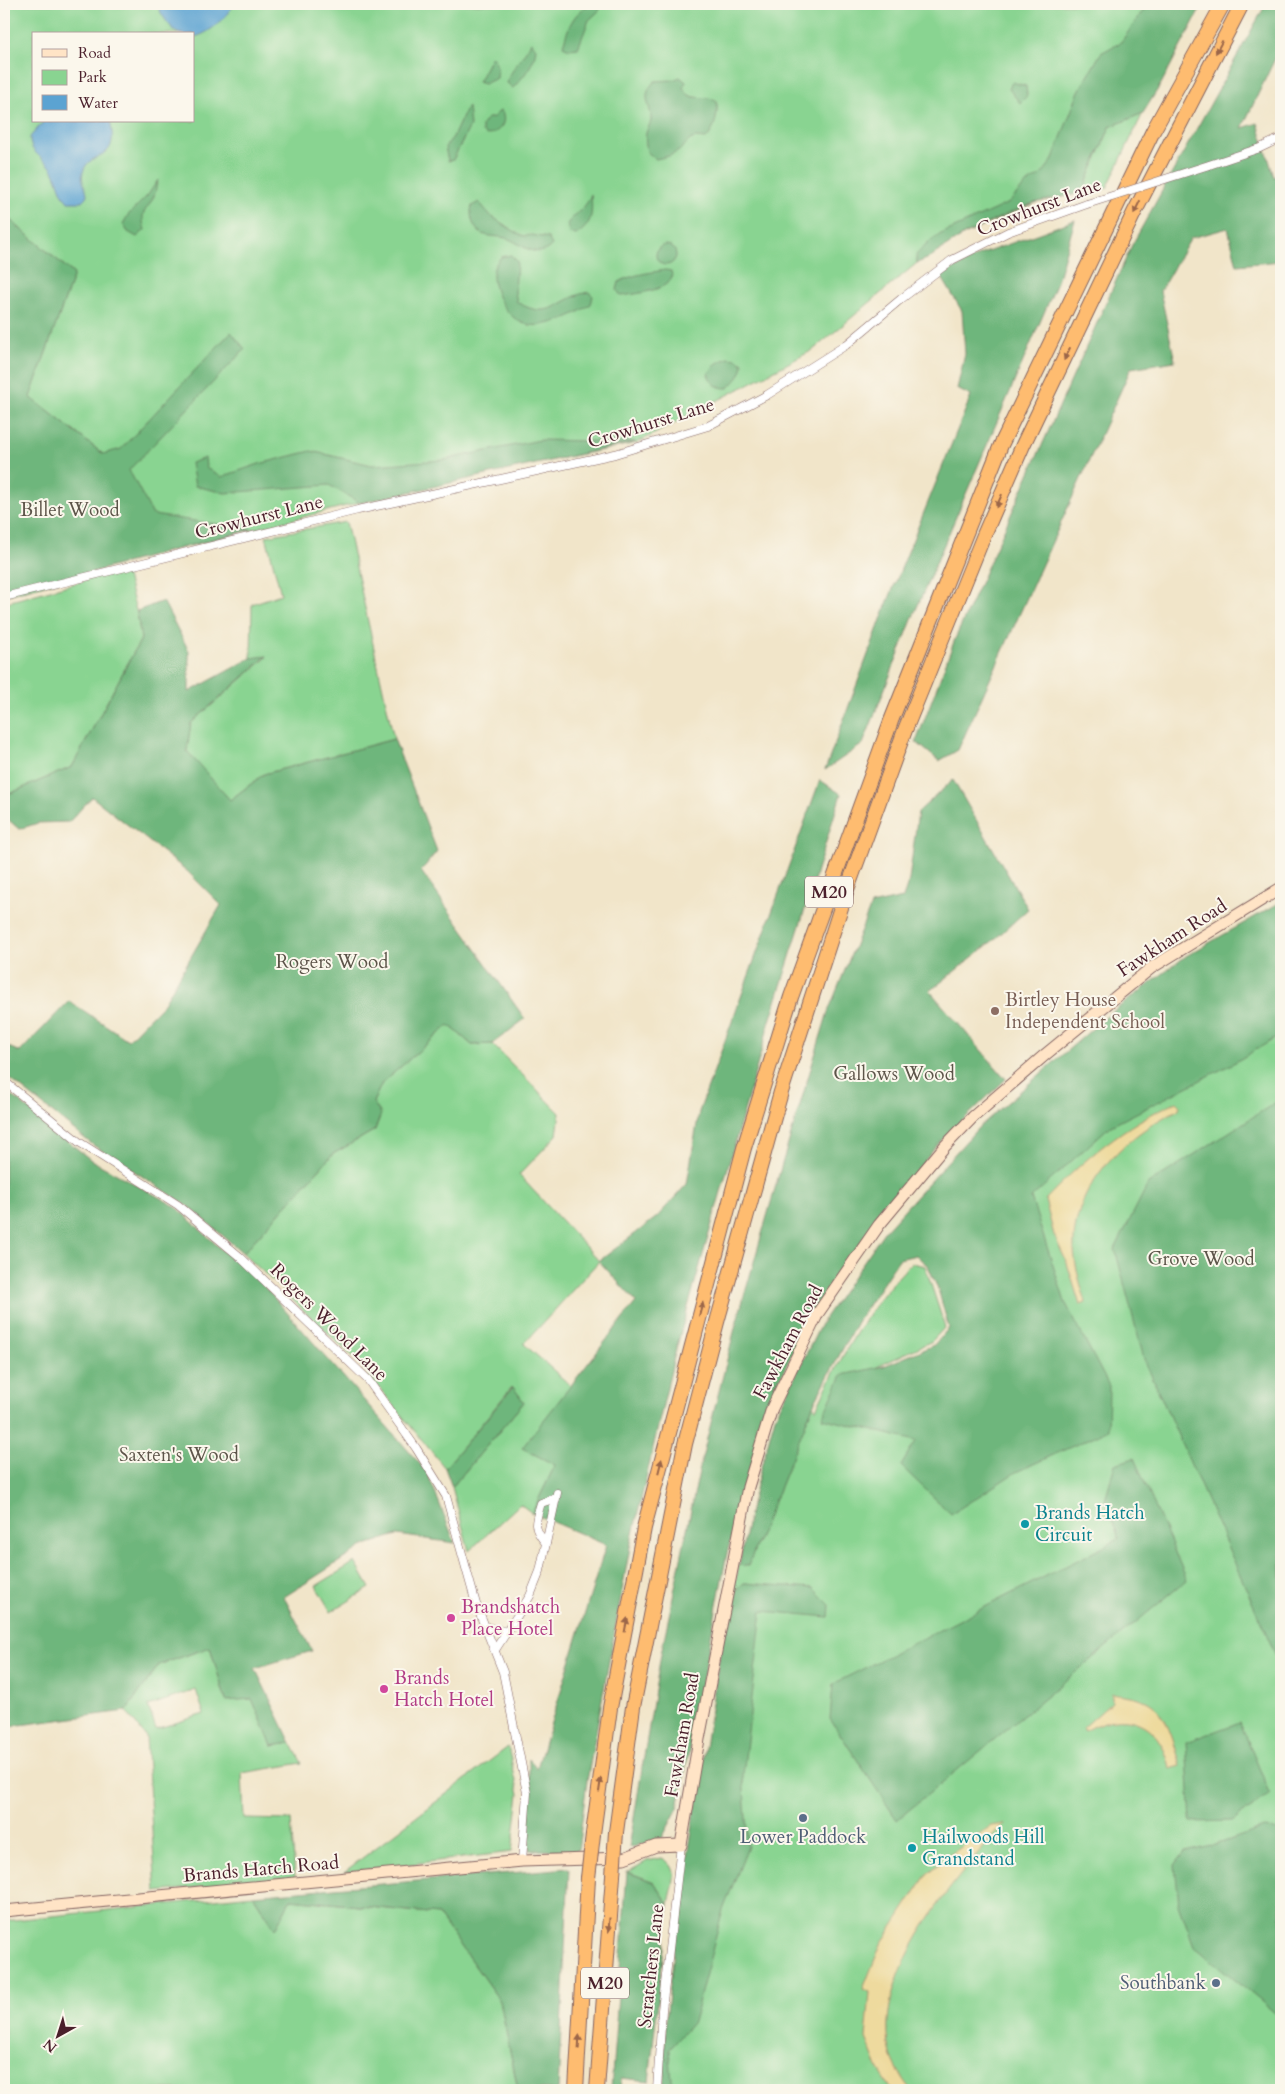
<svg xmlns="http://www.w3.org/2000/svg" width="1285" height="2094" viewBox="0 0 1285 2094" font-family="Cardo,serif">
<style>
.green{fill:#89d491;stroke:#6a7a5e;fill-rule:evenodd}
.forest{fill:#6eb67b;stroke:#5c6a53}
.sand{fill:#eeda9e;stroke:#9c7c64}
.water{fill:#5ba3d2;stroke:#52617e}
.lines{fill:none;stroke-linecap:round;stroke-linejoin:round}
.street-casing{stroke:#846462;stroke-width:9}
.secondary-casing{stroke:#846462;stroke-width:13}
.highway-casing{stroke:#846462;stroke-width:16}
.street{stroke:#fff;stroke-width:8}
.secondary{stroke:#ffe4c6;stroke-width:11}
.highway{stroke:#febc70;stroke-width:14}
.street-bridge-casing{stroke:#846462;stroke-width:9;stroke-linecap:butt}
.highway-bridge-casing{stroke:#846462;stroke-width:16;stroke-linecap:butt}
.street-bridge{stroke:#fff;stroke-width:8}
.highway-bridge{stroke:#febc70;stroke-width:14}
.oneway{fill:#9b664a}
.education-dot{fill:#8d6e63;stroke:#fbf7ec;stroke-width:2}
.culture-dot{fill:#0f9aa8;stroke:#fbf7ec;stroke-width:2}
.hotel-dot{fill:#d1479c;stroke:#fbf7ec;stroke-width:2}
.service-dot{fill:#5c6f8a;stroke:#fbf7ec;stroke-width:2}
.labels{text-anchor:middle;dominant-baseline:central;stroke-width:4;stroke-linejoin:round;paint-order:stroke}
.shield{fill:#fbf7ec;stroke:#7f6065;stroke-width:1}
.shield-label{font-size:18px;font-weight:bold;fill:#4a1f2b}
.street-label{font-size:19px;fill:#4a1f2b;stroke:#fbf7ec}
.park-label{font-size:19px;fill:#5d554a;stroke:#fbf7ec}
.education-label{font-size:19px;fill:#785e54;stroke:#fbf7ec;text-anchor:start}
.culture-label{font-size:19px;fill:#0d838f;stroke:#fbf7ec;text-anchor:start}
.hotel-label{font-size:19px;fill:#b23c85;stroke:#fbf7ec;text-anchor:start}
.service-label{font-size:19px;fill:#4e5e75;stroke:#fbf7ec}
</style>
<rect width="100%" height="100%" fill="#fbf7ec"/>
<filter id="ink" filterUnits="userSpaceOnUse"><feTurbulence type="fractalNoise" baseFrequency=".02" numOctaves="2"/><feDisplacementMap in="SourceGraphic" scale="10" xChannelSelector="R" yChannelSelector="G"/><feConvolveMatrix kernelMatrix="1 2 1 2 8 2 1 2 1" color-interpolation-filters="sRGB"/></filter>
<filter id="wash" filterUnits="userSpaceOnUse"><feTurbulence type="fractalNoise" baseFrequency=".0096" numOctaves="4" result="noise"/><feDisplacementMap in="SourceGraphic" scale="20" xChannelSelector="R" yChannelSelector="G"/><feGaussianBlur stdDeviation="1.12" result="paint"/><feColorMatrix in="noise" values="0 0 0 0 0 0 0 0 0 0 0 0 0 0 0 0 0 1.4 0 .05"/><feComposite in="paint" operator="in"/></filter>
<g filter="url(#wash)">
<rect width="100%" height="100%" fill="#f1e5c9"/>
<g class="green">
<path d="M 4,4 L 1178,4 L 1070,187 L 964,235 L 917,263 L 813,350 L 637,443 L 420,487 L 178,549 L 103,454 L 30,397 L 74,274 L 4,215 ZM 34,34 L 194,34 L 194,121 L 34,121 Z"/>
<path d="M 1143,113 L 1107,188 L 1082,193 L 1110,127 Z"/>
<path d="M 346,522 L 394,739 L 264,774 L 230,800 L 184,752 L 191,723 L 267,657 L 251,658 L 252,604 L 281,594 L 266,536 Z"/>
<path d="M 125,569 L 137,614 L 141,639 L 72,767 L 4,796 L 4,603 Z"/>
<path d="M 1281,998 L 1281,2090 L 669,2090 L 663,2048 L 682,2020 L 755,1584 L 744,1583 L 733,1593 L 739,1565 L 748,1565 L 813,1405 L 816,1409 C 840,1358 871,1301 912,1263 L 925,1266 L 945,1327 L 932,1341 L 845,1382 L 925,1441 L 1012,1215 L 1022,1155 Z"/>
<path d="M 449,1025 L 472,1045 L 492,1044 L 560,1113 L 557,1135 L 519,1175 L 599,1261 L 524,1344 L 571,1386 L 523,1448 L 556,1464 L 532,1513 L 520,1504 L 469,1551 L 452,1487 L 524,1402 L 512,1387 L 445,1468 L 357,1361 L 243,1253 L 333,1154 L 375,1130 L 373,1102 L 382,1083 Z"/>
<path d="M 355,1562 L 370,1588 L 331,1612 L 316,1586 Z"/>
<path d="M 210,1647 L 226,1701 L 252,1698 L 272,1746 L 291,1743 L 302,1763 L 242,1773 L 244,1819 L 291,1820 L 295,1877 L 156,1892 L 146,1737 L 126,1711 L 159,1665 ZM 196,1690 L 204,1714 L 156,1729 L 148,1706 Z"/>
<path d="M 508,1747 L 519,1794 L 512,1852 L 344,1872 Z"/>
<path d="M 662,1858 C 682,1869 672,1884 669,1904 L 654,1882 L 628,1872 L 647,1861 Z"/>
<path d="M 253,1895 L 275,1928 L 291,1899 L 438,1914 L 500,2001 L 518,2090 L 4,2090 L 4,1921 Z"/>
</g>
<g class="forest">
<path d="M 590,4 L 596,4 L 600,10 L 589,20 L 578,48 L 569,49 L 563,46 C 569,25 572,15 590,4 Z"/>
<path d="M 1148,4 L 1203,4 L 1161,84 L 1143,113 L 1110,127 L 1082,193 L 1034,203 L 1007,214 L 964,235 L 927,259 L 917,263 L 916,255 L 927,243 L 941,234 L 1009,203 L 1026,184 L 1041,175 L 1052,161 L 1079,91 L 1101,53 L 1121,42 Z"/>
<path d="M 1266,4 L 1281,4 L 1281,46 L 1242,128 L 1258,123 L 1274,177 L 1281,175 L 1281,261 L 1237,265 L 1228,228 L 1191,238 L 1160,291 L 1175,361 L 1131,368 L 958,750 L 939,761 L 916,742 L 955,639 L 1132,245 Z"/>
<path d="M 531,42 L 536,48 C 535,64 524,76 513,88 L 507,83 C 511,69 524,56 531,42 Z"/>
<path d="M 492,56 C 497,63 498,69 497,78 L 484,84 L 478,82 Z"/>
<path d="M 680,77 L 686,82 L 683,87 C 690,103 701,94 716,100 C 720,110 714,132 706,139 L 695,138 L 690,140 L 679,151 L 669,156 L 656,159 L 647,152 C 646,146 645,139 646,133 C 647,129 650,125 651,121 C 652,104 639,97 655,81 L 673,80 Z"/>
<path d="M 1012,82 L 1026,86 L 1027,96 L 1020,103 L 1009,89 Z"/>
<path d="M 468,107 L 470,126 L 453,160 L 448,161 L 445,147 L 453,137 L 466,109 Z"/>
<path d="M 501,110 C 508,123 500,132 487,135 L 482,132 L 482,125 L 487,118 L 492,118 Z"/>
<path d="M 158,180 C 156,185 156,191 154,196 C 147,212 139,210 145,230 L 137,237 L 128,232 L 123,224 L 128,215 L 148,195 Z"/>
<path d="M 591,194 C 592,213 594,223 576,235 L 569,233 L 567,224 C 575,213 587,208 591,194 Z"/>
<path d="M 479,202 L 491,216 L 517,233 L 524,236 L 532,235 L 548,238 L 552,245 C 537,262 520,242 506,238 C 499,236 489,237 482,234 C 473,229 469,215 472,206 Z"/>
<path d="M 4,215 L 74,274 L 30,397 L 103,454 L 121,449 L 231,332 L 245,349 L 129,470 L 153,515 L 251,529 L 4,596 Z"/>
<path d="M 1075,220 L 1056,285 L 915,612 L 863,744 L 825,770 L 886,606 L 971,396 L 957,389 L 965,354 L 962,311 L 941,276 L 979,255 Z"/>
<circle cx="666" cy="255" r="10"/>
<path d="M 511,255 L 517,261 L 515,292 L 517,302 C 552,323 559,297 589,292 L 593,296 L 591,304 C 577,315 546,328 529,325 C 509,322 492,293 493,274 C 493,267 497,262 501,257 Z"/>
<path d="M 665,270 L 671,271 C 678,290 634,294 621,296 L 617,290 L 619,282 C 633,274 649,273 665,270 Z"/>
<path d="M 729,358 L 737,359 L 743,363 C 742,374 737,380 728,388 C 718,388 712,385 708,374 L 717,363 Z"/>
<path d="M 540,440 L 635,442 L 360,503 L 329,485 L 225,493 L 195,486 L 191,463 L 205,458 L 206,468 L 221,477 L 259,464 L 311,451 L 372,465 L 443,460 Z"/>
<path d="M 163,601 L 189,651 L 189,692 L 251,658 L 267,656 L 191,723 L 187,751 L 230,800 L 264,774 L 394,739 L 437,851 L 421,871 L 525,1019 L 492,1044 L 472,1045 L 449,1025 L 382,1083 L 373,1102 L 381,1114 L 375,1130 L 333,1154 L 243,1253 L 187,1205 L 93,1145 L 4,1074 L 4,1045 L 20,1052 L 69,1001 L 128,1040 L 164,1003 L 221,905 L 187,871 L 92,797 L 69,822 L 38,823 L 19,829 L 4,816 L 4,796 L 72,767 L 141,639 L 137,611 Z"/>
<path d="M 820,780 L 841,794 L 769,1024 L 676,1349 L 630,1547 L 587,1781 L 578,1851 L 529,1850 L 529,1759 L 537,1768 L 606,1545 L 532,1513 L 555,1465 L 522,1448 L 636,1302 L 599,1261 L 657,1217 L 687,1184 L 699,1112 Z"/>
<path d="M 953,780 L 1028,909 L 995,939 L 930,991 L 1006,1079 L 940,1142 L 877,1220 L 813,1309 L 770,1400 L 727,1553 L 678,1808 L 662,1838 L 629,1848 L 661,1654 L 701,1462 L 735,1328 L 782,1164 L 828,1012 L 871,905 L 903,898 L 909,880 L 918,812 Z"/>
<path d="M 1281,902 L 1281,1035 L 1232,1064 L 1109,1127 L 1031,1198 L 1065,1302 L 1109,1386 L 1108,1430 L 1016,1472 L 951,1514 L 901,1466 L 916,1441 L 822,1418 L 842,1375 L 884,1366 L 934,1345 L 949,1328 L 938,1289 L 928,1266 L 916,1255 L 899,1259 L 857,1322 L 813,1405 L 748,1566 L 739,1565 L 752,1500 L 775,1417 L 822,1322 L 884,1232 L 978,1128 L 1106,1017 L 1186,956 Z"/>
<path d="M 4,1089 L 91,1160 L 175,1206 L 221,1249 L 254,1275 L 427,1472 L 455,1543 L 397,1535 L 365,1545 L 284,1597 L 312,1651 L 255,1668 L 291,1743 L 272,1746 L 252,1699 L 226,1701 L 210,1647 L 159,1665 L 126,1711 L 4,1727 Z"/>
<path d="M 1281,1099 L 1281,1667 L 1144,1359 L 1115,1249 L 1148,1184 Z"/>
<path d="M 513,1387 L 524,1402 L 452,1487 L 445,1468 Z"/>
<path d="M 1134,1458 L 1187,1580 L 897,1820 L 830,1719 L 833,1684 L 1119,1539 L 1105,1500 L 1115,1464 Z"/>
<path d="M 744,1583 L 813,1588 L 830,1605 L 829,1617 L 762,1611 L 743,1775 L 748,1847 L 723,1910 L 693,2022 L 669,2049 L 673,2090 L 663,2090 L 666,2020 L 677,1925 L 724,1627 L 733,1593 Z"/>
<path d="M 1240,1722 L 1270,1794 L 1232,1821 L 1191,1822 L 1186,1742 Z"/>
<path d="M 1264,1828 L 1281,1830 L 1281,2018 L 1194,1946 L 1179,1905 L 1175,1865 L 1185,1852 L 1215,1845 Z"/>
<path d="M 569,1868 L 558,2090 L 518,2090 L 500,2001 L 438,1914 L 291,1899 L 275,1929 L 253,1895 Z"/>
<path d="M 627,1872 L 654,1882 L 669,1904 L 649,2081 L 621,2078 L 620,2090 L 611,2090 Z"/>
</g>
<g class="sand">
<path d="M 1176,1102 L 1180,1106 L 1178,1110 C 1125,1135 1071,1187 1074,1250 C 1075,1268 1081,1286 1086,1303 L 1080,1305 L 1067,1263 L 1054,1235 L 1045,1200 C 1084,1159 1124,1125 1176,1102 Z"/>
<path d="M 1112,1693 C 1123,1695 1136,1696 1146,1701 C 1167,1710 1175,1747 1181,1766 L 1170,1769 C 1161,1722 1126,1707 1084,1731 L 1083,1728 L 1112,1702 Z"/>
<path d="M 1005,1824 C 956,1876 873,1974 890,2050 C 893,2064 903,2079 912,2090 L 892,2090 L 879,2070 L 866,2038 L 870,1992 L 863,1989 L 881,1944 L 927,1874 L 951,1854 L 992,1826 Z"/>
</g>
<g class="water">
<path d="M 156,4 L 233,4 C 227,18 209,34 194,37 L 194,34 C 190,34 184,35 181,34 C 170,30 161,13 156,4 Z"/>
<path d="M 44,121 L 110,121 C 121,165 89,149 83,172 C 80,181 87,187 87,195 L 82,202 L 68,202 C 58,191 59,177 50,166 C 41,156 29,152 30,137 Z"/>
</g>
</g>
<g filter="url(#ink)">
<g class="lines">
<defs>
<g id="street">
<path d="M 1209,165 L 1260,148 L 1281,138"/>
<path d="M 4,597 L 358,510 L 615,454 L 708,426 L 767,395 L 846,345 L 901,299 L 952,260 L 1008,232 L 1087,204"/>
<path d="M 4,1081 L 79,1142 L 178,1205 L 239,1256 L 368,1380 L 416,1448 L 446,1496 L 476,1604 L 503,1672 L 527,1793 L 522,1861"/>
<path d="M 546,1543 C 532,1528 535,1522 541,1503 L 556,1498"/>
<path d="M 487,1627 L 507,1632"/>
<path d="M 495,1650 L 530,1596 L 540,1571 L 557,1493"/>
<path d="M 657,2090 L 662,2010 L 681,1845"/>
</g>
<path id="secondary" d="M 4,1911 L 522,1861 L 624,1858 L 656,1846 L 681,1845 L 699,1739 L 748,1487 L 772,1408 L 818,1313 L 879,1225 L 945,1146 L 973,1117 L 1046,1054 L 1151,968 L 1281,888"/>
<g id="highway">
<path d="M 616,1832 L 633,1707 L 685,1444 L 717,1322 L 781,1092 L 846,892 L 905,730 L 984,535 L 1023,445 L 1134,213 L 1242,4"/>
<path d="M 593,1834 L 610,1708 L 644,1528 L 744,1148 L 791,997 L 891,721 L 1001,445 L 1153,131 L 1223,4"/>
<path d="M 576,2090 L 588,1878"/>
<path d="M 597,2090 L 613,1876"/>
</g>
</defs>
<use href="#street" class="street-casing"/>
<use href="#secondary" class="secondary-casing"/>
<use href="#highway" class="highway-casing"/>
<use href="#street" class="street"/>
<use href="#secondary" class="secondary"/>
<use href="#highway" class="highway"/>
<defs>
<path id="street-bridge" d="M 1087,204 L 1209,165"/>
<g id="highway-bridge">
<path d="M 613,1876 L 616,1832"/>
<path d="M 588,1878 L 593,1834"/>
</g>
</defs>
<use href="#street-bridge" class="street-bridge-casing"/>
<use href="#highway-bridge" class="highway-bridge-casing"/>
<use href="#street-bridge" class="street-bridge"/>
<use href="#highway-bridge" class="highway-bridge"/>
</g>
<defs><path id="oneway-solid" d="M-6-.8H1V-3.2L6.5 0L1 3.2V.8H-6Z" transform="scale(1.25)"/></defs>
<g class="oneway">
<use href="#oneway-solid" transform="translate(1219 47) rotate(118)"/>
<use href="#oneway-solid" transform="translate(1137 207) rotate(116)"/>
<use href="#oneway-solid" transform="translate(1067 354) rotate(115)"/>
<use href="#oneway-solid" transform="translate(999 501) rotate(114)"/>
<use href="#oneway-solid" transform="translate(701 1309) rotate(-75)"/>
<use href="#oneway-solid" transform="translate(660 1466) rotate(-76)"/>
<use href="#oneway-solid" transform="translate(626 1625) rotate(-79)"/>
<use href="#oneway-solid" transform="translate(600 1785) rotate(-82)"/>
<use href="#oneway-solid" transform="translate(609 1925) rotate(94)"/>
<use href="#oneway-solid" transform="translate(579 2042) rotate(-87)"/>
</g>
</g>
<circle class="education-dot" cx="995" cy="1011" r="5"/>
<g class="culture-dot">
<circle cx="1025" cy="1524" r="5"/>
<circle cx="912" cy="1848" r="5"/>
</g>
<g class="hotel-dot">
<circle cx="451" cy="1618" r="5"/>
<circle cx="384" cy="1689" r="5"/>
</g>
<g class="service-dot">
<circle cx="803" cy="1818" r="5"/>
<circle cx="1216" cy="1983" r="5"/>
</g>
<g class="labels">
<g class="shield">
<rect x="805" y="876.5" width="48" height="31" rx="4"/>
<rect x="581" y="1967.5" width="48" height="31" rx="4"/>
</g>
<g class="shield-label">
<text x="829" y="892">M20</text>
<text x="605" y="1983">M20</text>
</g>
<g class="street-label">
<text transform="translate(1039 207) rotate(-21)">Crowhurst Lane</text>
<text transform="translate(651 423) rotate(-17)">Crowhurst Lane</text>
<text transform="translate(259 517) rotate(-14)">Crowhurst Lane</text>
<text transform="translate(1172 938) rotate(-33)">Fawkham Road</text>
<text transform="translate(329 1322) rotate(45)">Rogers Wood Lane</text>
<text transform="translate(788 1342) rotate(-62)">Fawkham Road</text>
<text transform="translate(682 1735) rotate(-80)">Fawkham Road</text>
<text transform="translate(261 1869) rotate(-5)">Brands Hatch Road</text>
<text transform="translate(651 1966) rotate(-84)">Scratchers Lane</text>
</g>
<g class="park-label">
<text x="70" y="510">Billet Wood</text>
<text x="332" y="962">Rogers Wood</text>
<text x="894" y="1074">Gallows Wood</text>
<text x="1201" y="1259">Grove Wood</text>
<text x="179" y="1455">Saxten's Wood</text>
</g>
<g class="education-label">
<text x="1005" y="1000">Birtley House<tspan x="1005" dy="22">Independent School</tspan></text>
</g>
<g class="culture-label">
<text x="1035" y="1513">Brands Hatch<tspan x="1035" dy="22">Circuit</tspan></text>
<text x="922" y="1837">Hailwoods Hill<tspan x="922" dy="22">Grandstand</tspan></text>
</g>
<g class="hotel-label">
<text x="461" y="1607">Brandshatch<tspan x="461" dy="22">Place Hotel</tspan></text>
<text x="394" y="1678">Brands<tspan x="394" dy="22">Hatch Hotel</tspan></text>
</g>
<g class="service-label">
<text x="803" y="1837">Lower Paddock</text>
<text x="1206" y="1983" text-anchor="end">Southbank</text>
</g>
</g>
<rect width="1285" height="2094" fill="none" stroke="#fbf7ec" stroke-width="20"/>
<rect x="32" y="32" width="162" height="90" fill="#fbf7ec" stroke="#b4a19f"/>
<rect x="42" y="49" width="25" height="8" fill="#ffe4c6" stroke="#b4a19f"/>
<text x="78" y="58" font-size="15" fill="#4a1f2b">Road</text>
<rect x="42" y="70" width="25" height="15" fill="#89d491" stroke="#b4a19f"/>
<text x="78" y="82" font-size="15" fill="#4a1f2b">Park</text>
<rect x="42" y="95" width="25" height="15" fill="#5ba3d2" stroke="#b4a19f"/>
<text x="78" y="108" font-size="15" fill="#4a1f2b">Water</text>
<g transform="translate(58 2036) rotate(219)" stroke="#fbf7ec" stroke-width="4" paint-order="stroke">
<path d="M0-4L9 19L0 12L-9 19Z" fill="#4a1f2b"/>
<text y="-8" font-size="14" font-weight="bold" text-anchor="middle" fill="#4a1f2b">N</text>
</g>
</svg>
